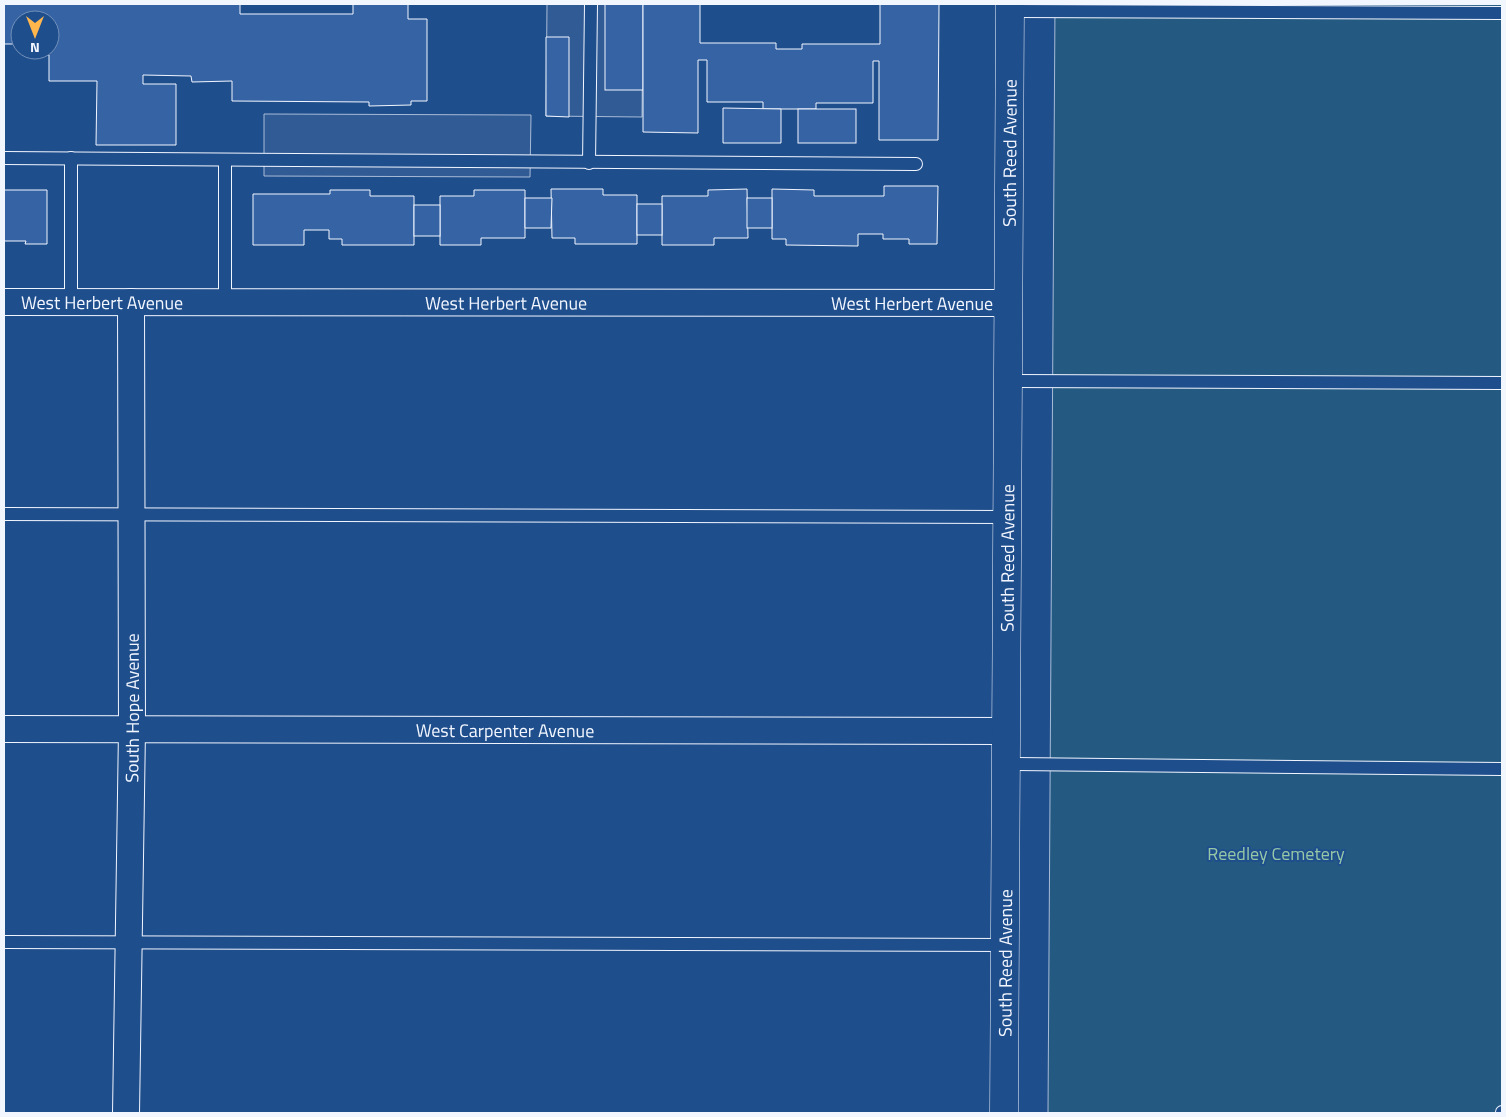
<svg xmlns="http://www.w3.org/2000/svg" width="1506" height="1117" viewBox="0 0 1506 1117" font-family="'Titillium Web',sans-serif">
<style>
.green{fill:#245a82;stroke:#a8bbd7}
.parking{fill:#305b95;stroke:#a8bbd7}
.building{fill:#3563a3;stroke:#f2f6ff}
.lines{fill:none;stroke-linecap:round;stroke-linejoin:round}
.service-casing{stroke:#f2f6ff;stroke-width:14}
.minor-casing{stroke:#f2f6ff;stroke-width:28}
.tertiary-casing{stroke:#f2f6ff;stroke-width:29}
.service{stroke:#1f4e8c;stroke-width:12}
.minor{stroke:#1f4e8c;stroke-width:26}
.tertiary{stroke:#1f4e8c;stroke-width:28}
.labels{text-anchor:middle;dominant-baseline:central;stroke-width:4;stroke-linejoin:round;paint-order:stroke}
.street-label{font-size:18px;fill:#f2f6ff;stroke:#1f4e8c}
.park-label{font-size:18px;fill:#97c8a6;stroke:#1f4e8c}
</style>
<rect width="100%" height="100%" fill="#1f4e8c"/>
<path class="green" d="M 1055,4 L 1502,4 L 1502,1113 L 1048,1113 Z"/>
<g class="parking">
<path d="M 547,4 L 643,4 L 642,117 L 546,116 Z"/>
<path d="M 264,114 L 531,115 L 530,177 L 264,176 Z"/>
</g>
<g class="building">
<path d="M 4,4 L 240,4 L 240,14 L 353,14 L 353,4 L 408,4 L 408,19 L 427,19 L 427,101 L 411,101 L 411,105 L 369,106 L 369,102 L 232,101 L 232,81 L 192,82 L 191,76 L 143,75 L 143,84 L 176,84 L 176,145 L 96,145 L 97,81 L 49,81 L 49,55 L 38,55 L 39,50 L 50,50 L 50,20 L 20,20 L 20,44 L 4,44 Z"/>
<rect x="605" y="4" width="38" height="86"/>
<path d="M 643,4 L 700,4 L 700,43 L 776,43 L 776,49 L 802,49 L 802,44 L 880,44 L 880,4 L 939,4 L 938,140 L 879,140 L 879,61 L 873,61 L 873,103 L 816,103 L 816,109 L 763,109 L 763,102 L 707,102 L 707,60 L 698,60 L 698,133 L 643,132 Z"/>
<path d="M 546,37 L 569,37 L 569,117 L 546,116 Z"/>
<path d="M 723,108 L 781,109 L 781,143 L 723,143 Z"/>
<rect x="798" y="109" width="58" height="34"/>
<path d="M 884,186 L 938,186 L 937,244 L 909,244 L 909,239 L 883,239 L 883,234 L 858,234 L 858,246 L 786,245 L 786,239 L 772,239 L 772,189 L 814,190 L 814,196 L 884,196 Z"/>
<path d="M 551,189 L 603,189 L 603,195 L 637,195 L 637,244 L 575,244 L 575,238 L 552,238 Z"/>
<path d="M 747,189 L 748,238 L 714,238 L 714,245 L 662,245 L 662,196 L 708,196 L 708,190 Z"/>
<path d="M 4,190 L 47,190 L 47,244 L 25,244 L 26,241 L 4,241 Z"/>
<path d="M 330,190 L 370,190 L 370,196 L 414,196 L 414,245 L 342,245 L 342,239 L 329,239 L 329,230 L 304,230 L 304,245 L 253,245 L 253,194 L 330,194 Z"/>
<path d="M 474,190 L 525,190 L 525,238 L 481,238 L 481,245 L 440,245 L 440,196 L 474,196 Z"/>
<path d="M 525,198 L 552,198 L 551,228 L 525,228 Z"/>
<rect x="747" y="198" width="25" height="30"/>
<rect x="637" y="204" width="25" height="31"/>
<rect x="414" y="205" width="26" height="31"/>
</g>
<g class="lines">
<defs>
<g id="service">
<path d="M 1010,11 L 1502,13"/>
<path d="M 4,158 L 916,164"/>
<path d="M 589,163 L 591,4"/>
<path d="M 71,302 L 71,158"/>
<path d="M 225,302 L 225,160"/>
<path d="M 1008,381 L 1502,383"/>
<path d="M 4,514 L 1006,517"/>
<path d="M 1006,764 L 1502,769"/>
<path d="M 4,942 L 1005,945"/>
<path d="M 1502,1113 L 1502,1112"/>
</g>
<g id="minor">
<path id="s1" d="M 4,302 L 1008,303"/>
<path id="s2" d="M 4,729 L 1006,731"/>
<path id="s3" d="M 126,1113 L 132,730 L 131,302"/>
</g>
<g id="tertiary">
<path id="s4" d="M 1004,1113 L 1010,4"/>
</g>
</defs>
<use href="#service" class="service-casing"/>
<use href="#minor" class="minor-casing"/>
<use href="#tertiary" class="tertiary-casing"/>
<use href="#service" class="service"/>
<use href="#minor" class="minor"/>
<use href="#tertiary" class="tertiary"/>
</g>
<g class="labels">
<g class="street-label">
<text stroke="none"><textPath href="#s4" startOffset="960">South Reed Avenue</textPath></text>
<text stroke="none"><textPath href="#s1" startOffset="98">West Herbert Avenue</textPath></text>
<text stroke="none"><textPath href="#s1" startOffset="502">West Herbert Avenue</textPath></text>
<text stroke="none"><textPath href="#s1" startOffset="908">West Herbert Avenue</textPath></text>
<text stroke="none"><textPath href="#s4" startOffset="555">South Reed Avenue</textPath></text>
<text stroke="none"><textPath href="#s3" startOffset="405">South Hope Avenue</textPath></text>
<text stroke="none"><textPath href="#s2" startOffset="501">West Carpenter Avenue</textPath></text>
<text stroke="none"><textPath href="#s4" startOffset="150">South Reed Avenue</textPath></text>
</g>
<g class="park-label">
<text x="1276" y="853">Reedley Cemetery</text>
</g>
</g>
<rect width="1506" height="1117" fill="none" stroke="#f2f6ff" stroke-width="10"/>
<g transform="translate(35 35) rotate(180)"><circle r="24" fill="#1f4e8c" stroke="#7391ba"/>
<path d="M0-4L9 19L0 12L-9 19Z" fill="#ffb74d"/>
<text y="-8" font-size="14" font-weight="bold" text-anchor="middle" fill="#f2f6ff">N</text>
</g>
</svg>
